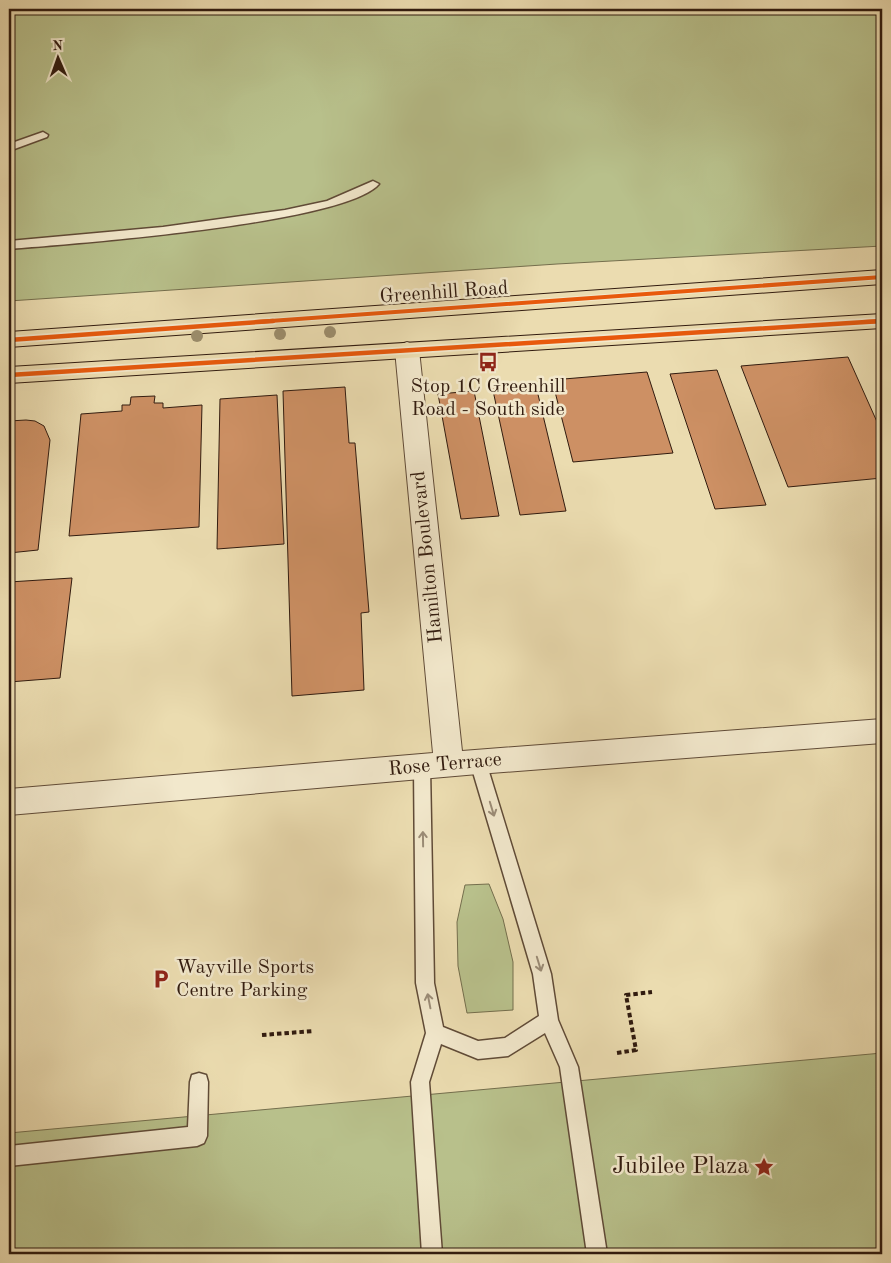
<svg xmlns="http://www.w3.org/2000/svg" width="891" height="1263" viewBox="0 0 891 1263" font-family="'Old Standard TT',serif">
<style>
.green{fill:#b8c08b;stroke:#746e4d}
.building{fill:#cd9064;stroke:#311b0f}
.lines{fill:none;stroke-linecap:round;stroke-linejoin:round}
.lane-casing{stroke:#604b37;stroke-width:3}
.street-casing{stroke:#604b37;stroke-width:2}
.highway-casing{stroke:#311b0f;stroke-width:2}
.path{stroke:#311b0f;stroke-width:4;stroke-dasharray:4.5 3;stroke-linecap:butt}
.lane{fill:#f2e8cc;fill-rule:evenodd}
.street{fill:#f2e8cc;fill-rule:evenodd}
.highway{fill:#ebdcb0;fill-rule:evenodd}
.cycleway-far1-casing{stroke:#f2e8cc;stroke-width:6}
.cycleway-casing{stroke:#f2e8cc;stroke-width:8}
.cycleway-far1{stroke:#e8590c;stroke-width:4}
.cycleway{stroke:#e8590c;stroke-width:4.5}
.tree{fill:#9b8d6c}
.oneway{stroke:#9b8c77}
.labels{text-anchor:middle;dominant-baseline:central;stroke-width:5;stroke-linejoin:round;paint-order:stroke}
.street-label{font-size:20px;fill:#311b0f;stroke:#f2e8cc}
.poi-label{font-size:20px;fill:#311b0f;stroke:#f2e8cc}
.near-poi-label{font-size:24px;fill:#311b0f;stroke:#f2e8cc;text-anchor:end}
</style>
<rect width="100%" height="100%" fill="#ebdcb0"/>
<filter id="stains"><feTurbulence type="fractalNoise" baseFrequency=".004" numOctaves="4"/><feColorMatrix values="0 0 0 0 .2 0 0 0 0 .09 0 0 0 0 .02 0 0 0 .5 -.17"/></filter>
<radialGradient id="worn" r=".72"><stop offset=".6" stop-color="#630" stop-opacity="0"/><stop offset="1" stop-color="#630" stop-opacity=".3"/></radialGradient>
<g class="green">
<path d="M 9,9 L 882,9 L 882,246 L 557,264 L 9,301 Z"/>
<path d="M 489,884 L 503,919 L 513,962 L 513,1010 L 467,1013 L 458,966 L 457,922 L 465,885 Z"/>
<path d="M 882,1053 L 882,1254 L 9,1254 L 9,1133 Z"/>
</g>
<g class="building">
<path d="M 848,357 L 882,433 L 882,478 L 788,487 L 741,366 Z"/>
<path d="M 717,370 L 766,505 L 715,509 L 670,374 Z"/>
<path d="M 647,372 L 673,453 L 573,462 L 552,380 Z"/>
<path d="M 535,382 L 566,511 L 520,515 L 492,386 Z"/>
<path d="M 345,387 L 349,443 L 355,443 L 369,612 L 361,613 L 364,690 L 292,696 L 283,391 Z"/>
<path d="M 474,391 L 499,516 L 461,519 L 438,394 Z"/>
<path d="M 277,395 L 284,544 L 217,549 L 220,399 Z"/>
<path d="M 155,396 L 154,403 L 163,403 L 163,408 L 202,405 L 199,527 L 69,536 L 81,414 L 122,411 L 122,405 L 130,405 L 131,397 Z"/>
<path d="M 26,420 L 35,421 L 44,426 L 50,440 L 38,550 L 9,553 L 9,421 Z"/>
<path d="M 72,578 L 60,678 L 9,682 L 9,582 Z"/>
</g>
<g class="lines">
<defs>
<g id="lane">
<path d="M 43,132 L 48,135 L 47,137 L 9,151 L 9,144 Z"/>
<path d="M 373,181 L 379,184 C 345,224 71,244 9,249 L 9,241 L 163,227 L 285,210 L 327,201 Z"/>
<path d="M 478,755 L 484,757 L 486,762 L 551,974 L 558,1020 L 578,1067 L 607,1254 L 587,1254 L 560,1067 L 545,1033 L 508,1056 L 478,1059 L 441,1044 L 429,1082 L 442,1254 L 422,1254 L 411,1082 L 426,1033 L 416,983 L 414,767 L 416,762 L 422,760 L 428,762 L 430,767 L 434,983 L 443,1027 L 478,1041 L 505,1038 L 539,1016 L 533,974 L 470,762 L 472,757 Z"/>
<path d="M 199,1073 L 206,1075 L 208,1082 L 207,1136 L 204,1143 L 197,1146 L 9,1166 L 9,1146 L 188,1127 L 190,1082 L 192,1075 Z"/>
</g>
<path id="street" d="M 407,342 L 415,345 L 419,350 L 462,751 L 882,719 L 882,743 L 478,774 L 9,815 L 9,789 L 433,753 L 395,350 L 399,345 Z"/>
<g id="highway">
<path d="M 882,270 L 882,284 L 9,347 L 9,332 Z"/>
<path d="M 882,314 L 882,328 L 9,383 L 9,367 Z"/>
</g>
</defs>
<use href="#lane" class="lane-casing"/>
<use href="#street" class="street-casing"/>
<use href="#highway" class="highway-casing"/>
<g class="path">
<path d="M 262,1035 L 314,1031"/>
<path d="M 617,1053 L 636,1050 L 626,995 L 652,992"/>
</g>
<use href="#lane" class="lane"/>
<use href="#street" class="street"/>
<use href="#highway" class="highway"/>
<defs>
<g id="cycleway-far1">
<path d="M 256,322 L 882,277"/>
<path d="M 863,322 L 882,321"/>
</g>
<g id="cycleway">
<path d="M 9,340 L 273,321"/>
<path d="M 9,375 L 882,321"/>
</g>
</defs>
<use href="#cycleway-far1" class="cycleway-far1-casing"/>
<use href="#cycleway" class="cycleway-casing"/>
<use href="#cycleway-far1" class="cycleway-far1"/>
<use href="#cycleway" class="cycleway"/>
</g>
<g class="tree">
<circle cx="330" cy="332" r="6"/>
<circle cx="280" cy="334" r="6"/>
<circle cx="197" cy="336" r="6"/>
</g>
<defs><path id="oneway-shaft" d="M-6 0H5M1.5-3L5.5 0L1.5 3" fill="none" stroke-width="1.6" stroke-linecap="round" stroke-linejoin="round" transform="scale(1.25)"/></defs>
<g class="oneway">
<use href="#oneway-shaft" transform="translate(492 809) rotate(73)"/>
<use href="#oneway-shaft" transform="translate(423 839) rotate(-91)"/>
<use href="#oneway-shaft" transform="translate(539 964) rotate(73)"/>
<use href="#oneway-shaft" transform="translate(429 1001) rotate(-101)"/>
</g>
<defs>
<symbol id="bus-bare" viewBox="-9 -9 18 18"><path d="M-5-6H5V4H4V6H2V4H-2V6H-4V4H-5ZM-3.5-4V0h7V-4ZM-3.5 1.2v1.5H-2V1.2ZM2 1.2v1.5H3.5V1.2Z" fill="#8f2418" stroke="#f2e8cc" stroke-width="2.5" paint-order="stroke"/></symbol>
<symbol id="parking-bare" viewBox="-9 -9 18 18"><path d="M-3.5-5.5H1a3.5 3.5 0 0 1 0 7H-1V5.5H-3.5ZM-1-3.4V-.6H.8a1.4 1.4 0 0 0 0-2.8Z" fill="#8f2418" stroke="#f2e8cc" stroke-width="2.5" paint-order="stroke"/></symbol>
<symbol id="sight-bare" viewBox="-9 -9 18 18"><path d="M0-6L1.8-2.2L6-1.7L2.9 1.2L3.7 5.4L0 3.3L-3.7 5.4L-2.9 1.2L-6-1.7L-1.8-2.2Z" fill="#8f2418" stroke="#f2e8cc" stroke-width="2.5" paint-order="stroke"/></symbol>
</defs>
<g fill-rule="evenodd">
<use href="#bus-bare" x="474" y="348" width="28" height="28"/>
<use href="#parking-bare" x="147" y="965" width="28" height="28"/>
<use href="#sight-bare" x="750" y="1153" width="28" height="28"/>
</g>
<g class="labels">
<g class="street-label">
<text transform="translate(444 293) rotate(-4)">Greenhill Road</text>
<text transform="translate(428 557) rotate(-96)">Hamilton Boulevard</text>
<text transform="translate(445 765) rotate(-5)">Rose Terrace</text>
</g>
<g class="poi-label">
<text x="488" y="387">Stop 1C Greenhill<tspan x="488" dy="23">Road - South side</tspan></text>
<text x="176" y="968" text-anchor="start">Wayville Sports<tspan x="176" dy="23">Centre Parking</tspan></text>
</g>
<g class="near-poi-label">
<text x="749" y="1167">Jubilee Plaza</text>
</g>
</g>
<rect width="891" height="1263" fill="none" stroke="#ebdcb0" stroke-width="30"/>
<rect x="10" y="10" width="871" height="1243" fill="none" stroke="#311b0f" stroke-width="2.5"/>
<rect x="15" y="15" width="861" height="1233" fill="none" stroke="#311b0f"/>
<g transform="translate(58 58) rotate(358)" stroke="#f2e8cc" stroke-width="4" paint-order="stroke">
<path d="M0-4L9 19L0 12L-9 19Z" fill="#311b0f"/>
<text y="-8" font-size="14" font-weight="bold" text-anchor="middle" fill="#311b0f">N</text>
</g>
<rect width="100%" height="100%" filter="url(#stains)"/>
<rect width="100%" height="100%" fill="url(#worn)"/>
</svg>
